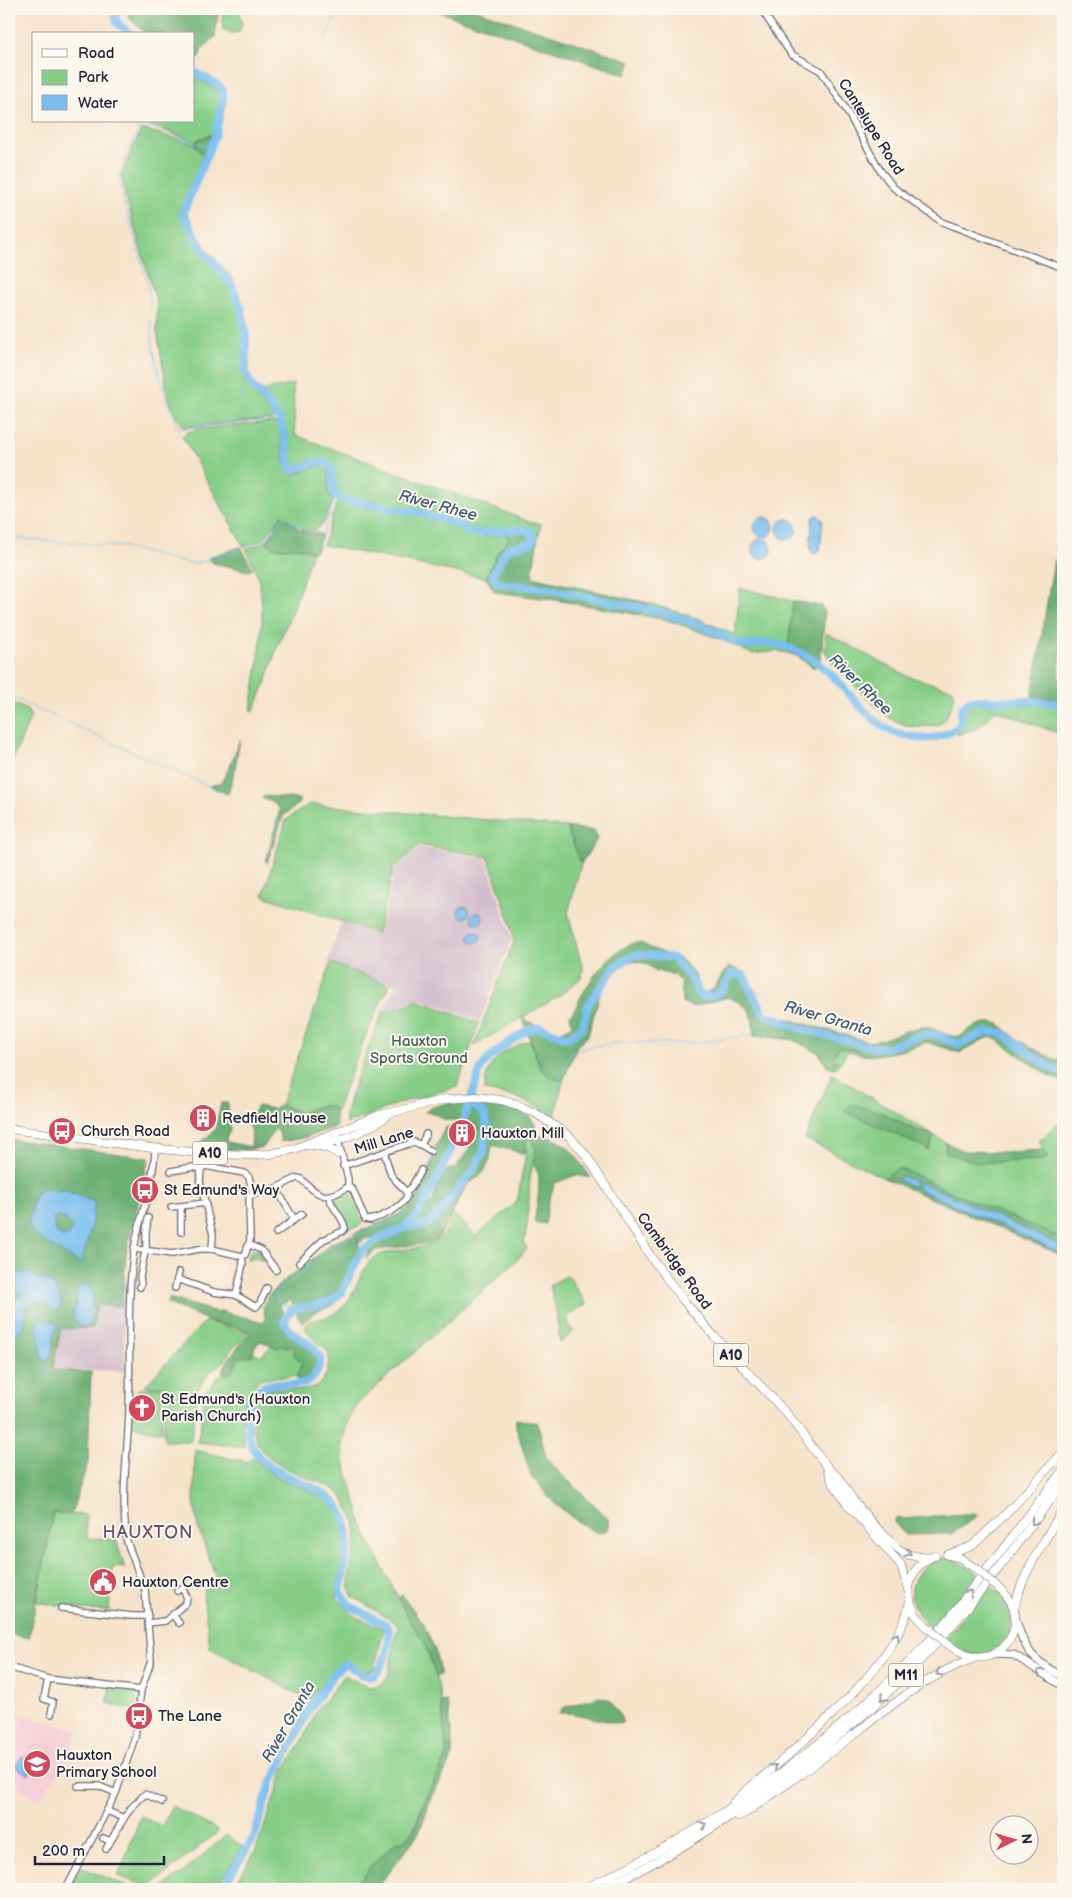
<svg xmlns="http://www.w3.org/2000/svg" width="1072" height="1898" viewBox="0 0 1072 1898" font-family="'Balsamiq Sans',sans-serif">
<style>
.built{fill:#f5cfd9}
.industrial{fill:#d1bdcb}
.green{fill:#86cd88;stroke:#547862;fill-rule:evenodd}
.forest{fill:#6cb074;stroke:#476958}
.water{fill:#78beef;stroke:#4d7095;fill-rule:evenodd}
.lines{fill:none;stroke-linecap:round;stroke-linejoin:round}
.stream{stroke:#78beef;stroke-width:1}
.river{stroke:#78beef;stroke-width:8}
.minor-casing{stroke:#6c666d;stroke-width:8}
.major-casing{stroke:#6c666d;stroke-width:9}
.highway-casing{stroke:#6c666d;stroke-width:9}
.minor{stroke:#fff;stroke-width:5.5}
.major{stroke:#fff;stroke-width:7}
.highway{stroke:#fff;stroke-width:8}
.highway-bridge-casing{stroke:#6c666d;stroke-width:9;stroke-linecap:butt}
.highway-bridge{stroke:#fff;stroke-width:8}
.oneway{stroke:#9c9ca7}
.labels{text-anchor:middle;dominant-baseline:central;stroke-width:4;stroke-linejoin:round;paint-order:stroke}
.shield{fill:#fbf7ec;stroke:#636270;stroke-width:1}
.shield-label{font-size:14px;font-weight:bold;fill:#22223b}
.street-label{font-size:15px;fill:#22223b;stroke:#fbf7ec}
.park-label{font-size:15px;fill:#455e56;stroke:#fbf7ec}
.poi-label{font-size:15px;fill:#22223b;stroke:#fbf7ec;text-anchor:start}
.water-label{font-size:16px;font-style:italic;fill:#40597a;stroke:#fbf7ec}
.quarter-label{font-size:18px;letter-spacing:1px;fill:#67526b;stroke:#fbf7ec}
</style>
<rect width="100%" height="100%" fill="#fbf7ec"/>
<filter id="ink" filterUnits="userSpaceOnUse"><feTurbulence type="fractalNoise" baseFrequency=".02" numOctaves="2"/><feDisplacementMap in="SourceGraphic" scale="10" xChannelSelector="R" yChannelSelector="G"/><feConvolveMatrix kernelMatrix="1 2 1 2 8 2 1 2 1" color-interpolation-filters="sRGB"/></filter>
<filter id="wash" filterUnits="userSpaceOnUse"><feTurbulence type="fractalNoise" baseFrequency=".0096" numOctaves="4" result="noise"/><feDisplacementMap in="SourceGraphic" scale="20" xChannelSelector="R" yChannelSelector="G"/><feGaussianBlur stdDeviation="1.12" result="paint"/><feColorMatrix in="noise" values="0 0 0 0 0 0 0 0 0 0 0 0 0 0 0 0 0 1.4 0 .05"/><feComposite in="paint" operator="in"/></filter>
<g filter="url(#wash)">
<rect width="100%" height="100%" fill="#f6e3cb"/>
<path class="built" d="M 22,1715 L 78,1730 L 69,1755 L 40,1800 L 9,1781 L 9,1774 Z"/>
<g class="industrial">
<path d="M 419,847 L 486,859 L 512,938 L 480,1021 L 418,998 L 411,1004 L 380,1014 L 397,986 L 328,962 L 341,923 L 379,933 L 396,868 Z"/>
<path d="M 98,1305 L 123,1306 L 125,1371 L 52,1369 L 62,1330 L 93,1328 Z"/>
</g>
<g class="green">
<path d="M 222,9 L 239,9 L 242,24 L 239,32 L 232,33 L 223,30 Z"/>
<path d="M 194,76 L 220,92 L 221,97 L 213,134 L 198,139 L 196,142 L 144,122 L 194,121 Z"/>
<path d="M 142,129 L 195,144 L 196,147 L 203,155 L 181,214 L 201,252 L 228,283 L 236,297 L 243,327 L 245,345 L 245,381 L 275,419 L 184,427 L 176,416 L 168,396 L 157,331 L 157,304 L 126,199 L 121,174 Z"/>
<path d="M 293,384 L 295,435 L 531,522 L 541,524 L 538,538 L 527,527 L 482,531 L 484,536 L 507,534 L 509,539 L 498,552 L 486,578 L 323,545 L 339,496 L 336,485 L 334,469 L 326,461 L 308,462 L 297,467 L 291,465 L 280,417 L 262,391 Z"/>
<path d="M 272,422 L 280,423 C 282,437 281,467 292,475 L 320,466 L 326,467 C 333,477 324,491 333,501 L 323,524 L 315,530 L 302,529 L 282,515 L 263,540 L 244,547 L 182,436 L 188,432 L 198,429 Z"/>
<path d="M 266,542 C 283,555 295,541 312,552 L 296,601 L 277,648 L 267,679 L 254,711 L 251,710 C 257,668 267,623 259,581 C 256,570 251,559 246,549 Z"/>
<path d="M 740,588 L 793,601 L 788,653 L 777,651 L 752,654 L 720,639 L 668,620 L 640,615 L 648,603 L 697,618 L 735,635 Z"/>
<path d="M 826,633 L 907,676 L 952,689 L 955,696 L 946,718 L 938,725 L 919,727 L 908,726 L 893,720 L 879,710 L 831,662 L 825,651 Z"/>
<path d="M 9,701 L 27,710 L 31,716 L 9,769 Z"/>
<path d="M 970,702 L 1032,703 L 1061,706 L 1063,707 L 1063,735 L 996,710 L 979,727 L 957,735 L 957,731 L 962,727 L 964,708 Z"/>
<path d="M 309,804 L 567,827 L 581,864 L 568,913 L 583,969 L 581,978 L 559,996 L 474,1046 L 514,941 L 511,925 L 488,857 L 419,845 L 394,868 L 377,933 L 263,896 L 286,820 Z"/>
<path d="M 331,963 L 390,985 C 368,1025 353,1068 336,1111 C 325,1101 313,1108 301,1113 L 281,1105 Z"/>
<path d="M 417,1000 L 479,1023 L 457,1087 L 406,1101 L 346,1124 C 341,1111 375,1032 382,1013 L 410,1005 Z"/>
<path d="M 530,1040 C 538,1060 539,1075 563,1081 L 555,1116 L 516,1097 L 485,1091 C 483,1062 506,1049 530,1040 Z"/>
<path d="M 839,1047 L 857,1051 L 866,1056 L 848,1051 L 836,1068 L 833,1068 L 836,1061 L 833,1057 Z"/>
<path d="M 832,1074 L 945,1142 L 946,1153 L 959,1157 L 1046,1153 L 1043,1150 L 1039,1140 L 1042,1139 L 1057,1123 L 1063,1130 L 1063,1239 C 1030,1224 996,1211 962,1197 C 940,1188 920,1176 898,1169 L 884,1178 L 805,1139 ZM 881,1112 L 909,1127 L 934,1136 L 929,1150 Z"/>
<path d="M 526,1138 L 531,1139 L 536,1149 L 530,1178 L 528,1218 L 524,1244 L 527,1248 L 518,1259 L 356,1405 L 349,1418 L 342,1443 L 343,1458 L 361,1520 L 371,1545 L 410,1621 L 425,1644 L 436,1676 L 441,1698 L 447,1756 L 426,1797 L 414,1829 L 404,1841 L 382,1856 L 371,1866 L 353,1889 L 261,1889 L 235,1885 L 256,1850 L 284,1770 L 304,1739 L 316,1711 L 345,1675 C 361,1684 375,1695 388,1677 L 398,1624 L 352,1596 C 343,1576 359,1550 356,1528 C 355,1519 349,1509 344,1500 C 338,1489 325,1484 313,1480 C 299,1475 266,1460 259,1446 C 252,1433 253,1416 252,1401 C 256,1397 258,1393 264,1391 C 283,1384 313,1400 325,1376 C 328,1370 330,1360 328,1353 C 324,1343 296,1333 310,1321 C 318,1319 328,1318 335,1313 C 358,1300 358,1265 377,1256 C 395,1247 434,1252 445,1233 C 449,1227 450,1219 451,1211 L 476,1236 L 517,1202 L 526,1152 Z"/>
<path d="M 347,1190 L 350,1191 L 361,1218 L 364,1220 C 362,1227 354,1228 347,1228 C 346,1217 335,1210 333,1199 Z"/>
<path d="M 251,1250 L 259,1251 L 265,1261 L 251,1257 L 250,1260 L 247,1259 Z"/>
<path d="M 568,1275 L 586,1304 L 569,1315 L 567,1320 C 568,1325 570,1329 574,1331 L 560,1343 L 556,1310 L 550,1285 Z"/>
<path d="M 205,1321 L 232,1328 L 249,1336 L 231,1349 L 225,1361 L 207,1374 L 197,1391 L 191,1441 L 164,1441 L 165,1386 L 145,1386 Z"/>
<path d="M 277,1342 L 295,1351 L 306,1361 L 303,1374 L 288,1377 L 261,1378 C 236,1403 242,1415 244,1447 L 197,1442 L 202,1418 L 203,1397 L 207,1390 L 211,1387 L 218,1376 L 230,1372 L 238,1357 L 249,1350 L 261,1356 L 274,1343 Z"/>
<path d="M 161,1387 L 162,1432 L 132,1426 L 135,1394 L 139,1389 Z"/>
<path d="M 195,1450 L 247,1462 L 253,1458 C 260,1464 267,1470 275,1475 C 300,1491 340,1493 345,1529 C 348,1552 336,1575 337,1598 L 356,1617 L 384,1629 L 374,1669 L 365,1672 L 348,1662 L 342,1661 L 309,1700 L 210,1648 L 203,1594 L 207,1585 L 216,1578 L 198,1527 L 194,1502 Z"/>
<path d="M 53,1513 L 86,1515 L 87,1538 L 116,1540 L 125,1568 L 113,1567 L 109,1611 L 88,1610 L 37,1602 Z"/>
<path d="M 944,1558 L 954,1559 L 978,1574 L 933,1628 C 930,1625 924,1622 921,1618 C 901,1595 915,1562 944,1558 Z"/>
<path d="M 989,1585 C 998,1591 1006,1597 1010,1608 C 1020,1634 994,1659 968,1653 C 960,1651 952,1643 945,1638 Z"/>
<path d="M 110,1688 C 128,1691 140,1687 135,1710 L 107,1703 Z"/>
<path d="M 172,1806 L 219,1831 L 149,1887 L 118,1876 L 141,1816 L 162,1826 Z"/>
<path d="M 226,1835 L 243,1847 L 219,1884 L 220,1889 L 160,1889 L 180,1875 Z"/>
<path d="M 81,1867 L 134,1889 L 69,1889 Z"/>
</g>
<g class="forest">
<path d="M 125,9 L 219,9 L 215,37 L 202,49 L 198,59 L 194,60 L 194,34 L 146,34 L 131,20 Z"/>
<path d="M 430,9 L 473,9 L 631,61 L 626,75 Z"/>
<path d="M 210,136 L 211,145 L 205,155 L 196,147 C 195,138 202,138 210,136 Z"/>
<path d="M 282,515 L 300,530 L 322,535 L 316,551 L 312,552 C 301,545 288,548 275,548 L 266,542 Z"/>
<path d="M 527,527 L 538,538 L 532,577 L 648,603 L 640,615 L 555,600 L 495,592 L 486,578 L 498,552 L 509,539 L 506,534 L 484,536 L 481,531 Z"/>
<path d="M 241,547 L 253,569 L 248,571 L 213,563 L 210,560 L 209,557 Z"/>
<path d="M 1054,560 L 1063,563 L 1063,638 L 1058,677 L 1063,679 L 1063,701 L 1032,696 Z"/>
<path d="M 793,601 L 821,606 L 825,612 L 821,657 L 814,668 L 797,656 L 788,653 Z"/>
<path d="M 240,739 L 235,769 L 228,794 L 209,786 L 221,783 L 229,768 Z"/>
<path d="M 264,796 L 299,799 L 299,804 L 283,816 L 267,863 L 266,861 L 280,809 L 270,800 L 262,799 Z"/>
<path d="M 567,827 L 595,831 L 597,839 L 581,864 Z"/>
<path d="M 634,943 L 641,943 L 655,950 L 680,958 L 695,975 L 700,992 C 718,995 718,975 729,967 C 752,971 753,999 767,1013 L 869,1042 C 887,1041 903,1029 922,1027 C 935,1026 946,1039 960,1036 C 964,1034 966,1032 970,1029 C 979,1023 989,1021 1000,1024 C 1013,1039 1044,1056 1063,1062 L 1063,1082 L 1049,1076 L 993,1037 L 984,1039 L 960,1053 L 927,1042 L 900,1051 L 869,1056 L 857,1051 L 839,1047 L 833,1057 L 837,1061 L 833,1068 L 827,1066 L 819,1053 L 793,1040 L 754,1036 C 752,1010 752,1008 728,997 L 692,1007 L 682,1002 L 681,983 L 674,975 L 656,971 L 645,963 L 633,961 L 626,963 L 613,974 L 600,993 L 588,1036 L 577,1046 L 563,1081 L 551,1078 L 541,1069 L 522,1017 C 533,1025 546,1029 559,1032 L 570,1027 L 572,1024 L 570,1015 C 576,1009 578,1002 582,995 C 594,974 611,951 634,943 Z"/>
<path d="M 221,1103 L 228,1103 L 230,1131 L 226,1138 L 227,1142 L 251,1147 L 252,1131 L 248,1126 L 252,1114 L 257,1106 L 274,1109 L 280,1105 L 301,1114 L 320,1106 L 330,1106 L 335,1111 L 336,1127 L 307,1137 L 281,1142 L 278,1129 L 273,1131 L 264,1147 L 246,1150 L 203,1148 L 199,1144 L 215,1130 Z"/>
<path d="M 447,1103 C 468,1103 520,1102 533,1121 C 536,1126 537,1130 537,1136 C 563,1135 577,1155 590,1178 L 576,1175 L 555,1183 L 548,1203 L 545,1224 L 534,1222 C 536,1209 544,1175 534,1166 L 536,1149 L 531,1139 L 526,1138 L 525,1154 L 492,1145 L 490,1159 L 483,1173 L 466,1186 L 439,1238 L 429,1243 L 376,1250 L 366,1258 C 367,1249 375,1245 377,1237 L 365,1239 L 359,1243 L 353,1234 L 396,1216 L 414,1204 L 429,1172 L 434,1150 L 445,1128 L 450,1126 L 453,1137 L 458,1143 L 448,1152 L 448,1163 L 433,1183 L 424,1199 L 424,1207 L 432,1203 L 439,1183 L 447,1170 L 456,1168 C 460,1159 464,1158 468,1151 C 474,1142 468,1138 479,1127 L 461,1120 L 445,1120 L 434,1113 L 425,1112 L 433,1107 Z"/>
<path d="M 851,1104 L 881,1112 L 909,1127 L 934,1136 L 929,1150 L 844,1111 Z"/>
<path d="M 9,1139 L 149,1158 L 126,1254 L 122,1306 L 97,1305 L 93,1328 L 61,1329 L 52,1370 L 91,1372 L 88,1462 L 71,1514 L 53,1513 L 29,1638 L 9,1634 Z"/>
<path d="M 945,1142 L 964,1151 L 1001,1152 L 1043,1150 L 1046,1153 L 1047,1157 L 1044,1160 L 979,1163 L 946,1153 Z"/>
<path d="M 898,1168 C 921,1176 940,1187 962,1197 C 996,1211 1030,1224 1063,1239 L 1063,1256 L 884,1178 Z"/>
<path d="M 351,1235 C 354,1239 359,1243 360,1247 C 363,1262 337,1288 335,1304 L 315,1312 L 303,1323 C 296,1315 296,1308 290,1300 L 279,1305 L 284,1315 L 284,1331 L 308,1345 L 318,1357 L 315,1372 L 303,1381 L 296,1378 L 302,1363 L 293,1354 L 295,1348 L 282,1345 L 278,1348 L 261,1341 L 255,1346 L 252,1356 L 239,1357 L 232,1373 L 225,1374 L 222,1372 C 226,1362 232,1354 239,1346 C 243,1342 247,1340 250,1334 L 235,1327 L 212,1322 L 167,1303 L 169,1298 L 213,1311 L 219,1313 L 220,1311 L 263,1322 L 265,1318 L 263,1306 L 269,1295 L 287,1278 L 305,1266 L 332,1243 Z"/>
<path d="M 516,1419 L 538,1423 L 546,1457 L 559,1472 L 605,1515 C 609,1520 610,1524 607,1530 L 599,1533 C 587,1530 559,1508 550,1499 C 543,1492 541,1483 532,1479 L 516,1427 Z"/>
<path d="M 976,1513 L 977,1516 L 952,1534 L 905,1535 L 894,1522 L 897,1517 L 903,1519 Z"/>
<path d="M 402,1595 L 423,1623 L 435,1650 L 441,1675 L 436,1676 L 425,1644 L 410,1621 L 399,1597 Z"/>
<path d="M 600,1697 L 610,1700 L 624,1722 L 620,1724 L 570,1713 L 559,1713 L 562,1708 Z"/>
<path d="M 447,1701 L 452,1735 L 452,1757 L 449,1765 L 431,1798 L 423,1823 L 416,1837 L 376,1889 L 353,1889 L 371,1866 L 396,1842 L 404,1841 L 414,1829 L 418,1820 L 426,1797 L 447,1756 L 441,1702 Z"/>
</g>
<g class="water">
<path d="M 818,515 L 823,520 L 820,550 L 814,554 L 810,550 L 812,520 L 813,517 Z"/>
<circle cx="764" cy="527" r="10"/>
<circle cx="787" cy="529" r="10"/>
<circle cx="762" cy="549" r="10"/>
<circle cx="464" cy="912" r="5.5"/>
<circle cx="477" cy="918" r="5.5"/>
<circle cx="475" cy="937" r="5.5"/>
<path d="M 902,1176 L 915,1181 L 913,1187 L 897,1179 Z"/>
<path d="M 920,1182 L 1063,1246 L 1063,1254 L 918,1189 Z"/>
<path d="M 45,1189 L 66,1191 L 95,1202 L 90,1231 L 81,1263 C 74,1261 41,1240 35,1234 C 32,1232 30,1227 28,1224 L 36,1193 ZM 57,1216 L 66,1220 L 73,1227 L 68,1235 L 62,1237 L 56,1232 L 53,1218 Z"/>
<path d="M 28,1272 L 39,1279 L 50,1281 L 59,1295 L 61,1305 L 57,1311 L 38,1302 L 25,1307 L 25,1325 L 13,1338 L 9,1338 L 9,1302 L 24,1296 L 14,1288 L 17,1274 Z"/>
<path d="M 79,1286 L 89,1286 L 93,1292 C 92,1303 95,1323 84,1328 L 78,1324 L 73,1317 Z"/>
<path d="M 40,1319 L 57,1323 L 57,1329 L 53,1334 L 53,1346 L 49,1361 L 46,1361 L 42,1358 L 37,1324 Z"/>
<path d="M 22,1756 L 25,1758 L 26,1756 L 36,1763 L 28,1775 L 15,1766 Z"/>
</g>
<g class="lines">
<g class="stream">
<path d="M 322,46 L 339,9"/>
<path d="M 123,164 L 142,124 L 210,148"/>
<path d="M 118,171 C 124,218 148,262 151,310"/>
<path d="M 151,320 C 151,358 165,394 179,429 L 280,419"/>
<path d="M 9,538 L 126,547 L 178,561 L 194,564 L 241,549"/>
<path d="M 245,547 L 267,539 L 282,517 L 285,517 C 297,528 308,531 323,534 L 335,497"/>
<path d="M 9,696 L 226,794"/>
<path d="M 552,1113 L 561,1076 L 572,1053 C 608,1037 652,1045 691,1043 C 711,1042 731,1036 752,1036"/>
<path d="M 292,1309 L 276,1299 L 277,1290 L 295,1279 L 333,1244 L 401,1218 L 418,1193 L 439,1143"/>
</g>
<g class="river">
<path d="M 114,9 L 117,23 L 131,34"/>
<path d="M 194,72 L 218,85 L 223,90 L 223,99 L 215,136 L 183,213 L 205,253 L 230,281 L 241,306 L 246,333 L 246,373 L 252,386 L 265,399 L 280,420 L 286,441 L 290,469 C 301,472 324,453 331,469 C 335,477 332,488 335,497 L 398,510 L 414,511 L 460,525 L 468,532 L 480,533 L 519,529 L 530,531 L 534,537 L 532,543 L 508,548 L 493,574 L 496,583 L 549,589 L 664,613 L 705,627 L 733,641 L 749,646 C 760,641 771,643 783,646 C 836,662 844,698 883,727 C 894,734 907,736 919,738 C 934,740 951,734 961,724 C 961,711 959,707 971,700 L 1033,701 L 1063,704"/>
<path d="M 404,1228 L 426,1225 L 435,1218 L 474,1170 L 484,1150 L 487,1125 L 484,1114 L 475,1106 L 468,1106"/>
<path d="M 225,1889 L 230,1875 L 254,1837 L 270,1785 L 296,1736 L 306,1714 L 336,1671 L 344,1664 L 349,1665 L 362,1675 L 374,1676 C 385,1665 392,1641 388,1626 L 349,1605 L 340,1591 C 344,1568 355,1535 342,1512 C 320,1474 251,1483 248,1428 C 247,1421 246,1413 248,1405 C 249,1399 253,1393 258,1390 C 275,1377 294,1390 309,1381 C 317,1377 319,1366 321,1358 L 313,1347 L 289,1330 L 284,1321 L 292,1309 L 319,1305 L 332,1301 L 342,1292 L 362,1250 L 379,1239 L 404,1228 L 417,1216 L 432,1189 L 459,1133 L 481,1068 L 490,1057 L 508,1043 L 526,1031 L 539,1027 L 568,1038 L 582,1028 L 589,1003 L 616,966 L 635,955 L 648,955 L 673,958 L 692,980 L 700,996 C 720,998 723,990 732,974 L 743,975 L 764,1014 L 799,1028 L 871,1047 L 886,1048 L 922,1035 L 934,1034 L 959,1045 L 987,1032 L 1003,1033 L 1049,1067 L 1063,1073"/>
</g>
</g>
</g>
<g filter="url(#ink)">
<g class="lines">
<defs>
<g id="minor">
<path d="M 761,9 L 791,54 L 821,71 L 845,108 L 880,170 L 894,188 L 942,222 L 1063,268"/>
<path d="M 421,1145 L 431,1151"/>
<path d="M 343,1166 L 414,1142 L 421,1145 L 426,1134"/>
<path d="M 171,1171 L 193,1167 L 201,1169"/>
<path d="M 348,1187 L 353,1190 L 365,1219 L 370,1220 C 382,1217 402,1208 407,1196 L 406,1192 L 391,1175 L 384,1152"/>
<path d="M 276,1188 L 294,1219"/>
<path d="M 406,1192 L 411,1188 L 421,1170"/>
<path d="M 171,1207 L 206,1203"/>
<path d="M 181,1207 L 181,1232"/>
<path d="M 276,1233 L 302,1214"/>
<path d="M 250,1245 L 261,1250 L 276,1270"/>
<path d="M 135,1249 L 172,1254 L 199,1249 L 212,1249 L 242,1256"/>
<path d="M 212,1249 L 213,1235 L 200,1182 L 201,1169 L 205,1166 L 244,1173 L 249,1177 L 253,1194"/>
<path d="M 242,1256 L 245,1255 L 250,1240 L 249,1196 L 276,1188 L 297,1178 L 301,1179 C 319,1196 325,1202 348,1187 L 348,1179 L 336,1132"/>
<path d="M 299,1263 L 323,1240 L 343,1231 L 345,1228 C 343,1216 331,1208 329,1196"/>
<path d="M 177,1279 L 214,1292 L 236,1295 L 256,1307 L 260,1303 L 267,1288"/>
<path d="M 140,1287 L 141,1283 L 140,1277 L 146,1247 L 146,1232 L 148,1218"/>
<path d="M 175,1288 L 179,1272"/>
<path d="M 236,1295 L 243,1264 L 242,1256"/>
<path d="M 61,1608 L 132,1616 L 148,1616"/>
<path d="M 173,1615 L 179,1623"/>
<path d="M 148,1623 L 165,1621 L 186,1603 L 187,1597 L 182,1588 L 177,1591"/>
<path d="M 9,1667 L 48,1679 L 141,1690"/>
<path d="M 48,1679 L 44,1699 L 53,1702 L 51,1714"/>
<path d="M 9,1735 L 13,1735"/>
<path d="M 78,1786 L 99,1786 L 116,1793"/>
<path d="M 107,1811 L 124,1818 L 131,1808 L 145,1794 L 162,1802"/>
<path d="M 103,1838 L 110,1841"/>
<path d="M 106,1849 L 124,1818"/>
<path d="M 66,1889 L 116,1793 L 135,1737 L 141,1690 L 151,1661 L 145,1590 L 127,1542 C 120,1498 128,1453 129,1409 C 131,1356 126,1302 134,1249 C 140,1216 154,1182 155,1149"/>
</g>
<g id="major">
<path d="M 1016,1620 C 1025,1652 1033,1661 1063,1677"/>
<path d="M 994,1654 L 1014,1655 L 1063,1686"/>
</g>
<g id="highway">
<path d="M 9,1129 C 91,1138 172,1155 255,1155 L 270,1154 L 294,1149 L 377,1116 L 447,1099 L 476,1097 L 501,1100 L 520,1106 L 537,1114 L 569,1136 L 586,1155 L 653,1260 L 683,1300 L 714,1336 L 787,1414 L 828,1468 L 838,1477 L 853,1500 L 874,1525 L 896,1547 L 906,1554 L 919,1557 L 935,1556"/>
<path d="M 305,1145 C 326,1149 370,1129 387,1116"/>
<path d="M 319,1146 L 330,1149 L 338,1154"/>
<path d="M 828,1470 L 832,1481 L 847,1504 L 901,1565 L 909,1593"/>
<path d="M 947,1555 L 972,1546 L 1007,1513 L 1063,1452"/>
<path d="M 949,1555 L 960,1558 L 979,1571"/>
<path d="M 909,1588 C 911,1574 918,1564 930,1558"/>
<path d="M 910,1601 L 915,1614 L 928,1628"/>
<path d="M 1014,1610 C 1021,1574 1045,1541 1063,1509"/>
<path d="M 949,1645 C 956,1650 964,1656 973,1657 C 1000,1662 1021,1634 1014,1609 C 1011,1600 1005,1593 998,1587"/>
<path d="M 734,1802 C 750,1786 769,1772 786,1757 C 825,1722 904,1653 910,1599"/>
<path d="M 738,1816 L 747,1812 C 783,1787 818,1762 852,1736 C 890,1706 928,1675 974,1658"/>
<path d="M 583,1889 C 720,1826 842,1738 943,1626 C 956,1611 968,1594 980,1578 C 1008,1543 1036,1506 1063,1470"/>
<path d="M 601,1889 C 662,1862 718,1826 772,1787 C 829,1746 882,1702 929,1651 C 978,1599 1020,1540 1063,1483"/>
</g>
</defs>
<use href="#minor" class="minor-casing"/>
<use href="#major" class="major-casing"/>
<use href="#highway" class="highway-casing"/>
<use href="#minor" class="minor"/>
<use href="#major" class="major"/>
<use href="#highway" class="highway"/>
<defs>
<g id="highway-bridge">
<path d="M 979,1571 L 998,1587"/>
<path d="M 928,1628 L 949,1645"/>
</g>
</defs>
<use href="#highway-bridge" class="highway-bridge-casing"/>
<use href="#highway-bridge" class="highway-bridge"/>
</g>
<defs><path id="oneway-chevron" d="M-2-3.5L2.5 0L-2 3.5" fill="none" stroke-width="1.6" stroke-linecap="round" stroke-linejoin="round" transform="scale(1.25)"/></defs>
<g class="oneway">
<use href="#oneway-chevron" transform="translate(1034 1522) rotate(127)"/>
<use href="#oneway-chevron" transform="translate(908 1553) rotate(21)"/>
<use href="#oneway-chevron" transform="translate(969 1593) rotate(-52)"/>
<use href="#oneway-chevron" transform="translate(896 1636) rotate(-61)"/>
<use href="#oneway-chevron" transform="translate(1040 1672) rotate(-147)"/>
<use href="#oneway-chevron" transform="translate(939 1673) rotate(149)"/>
<use href="#oneway-chevron" transform="translate(883 1698) rotate(138)"/>
<use href="#oneway-chevron" transform="translate(774 1767) rotate(-41)"/>
<use href="#oneway-chevron" transform="translate(703 1825) rotate(-31)"/>
</g>
</g>
<defs>
<symbol id="building-disc" viewBox="-11 -11 22 22"><circle r="9.5" fill="#d1495b" stroke="#fbf7ec"/><path d="M-4-6H4V6H1V3H-1V6H-4ZM-2.5-4.3h1.7v1.8h-1.7ZM.8-4.3h1.7v1.8H.8ZM-2.5-1h1.7V.8h-1.7ZM.8-1h1.7V.8H.8Z" fill="#fff"/></symbol>
<symbol id="bus-disc" viewBox="-11 -11 22 22"><circle r="9.5" fill="#d1495b" stroke="#fbf7ec"/><path d="M-5-6H5V4H4V6H2V4H-2V6H-4V4H-5ZM-3.5-4V0h7V-4ZM-3.5 1.2v1.5H-2V1.2ZM2 1.2v1.5H3.5V1.2Z" fill="#fff"/></symbol>
<symbol id="church-disc" viewBox="-11 -11 22 22"><circle r="9.5" fill="#d1495b" stroke="#fbf7ec"/><path d="M-1.2-6h2.4v3.5h3.3v2.4h-3.3V6h-2.4V-.1h-3.3v-2.4h3.3Z" fill="#fff"/></symbol>
<symbol id="civic-disc" viewBox="-11 -11 22 22"><circle r="9.5" fill="#d1495b" stroke="#fbf7ec"/><path d="M-.6-6.5H3V-4.5H.6V-3L4-1V1h2V6H-6V1h2V-1L-.6-3ZM-1.2 2.5V6h2.4V2.5Z" fill="#fff"/></symbol>
<symbol id="school-disc" viewBox="-11 -11 22 22"><circle r="9.5" fill="#d1495b" stroke="#fbf7ec"/><path d="M0-5L7-2L0 1L-7-2ZM-4 1L0 2.5L4 1V4Q0 6-4 4Z" fill="#fff"/></symbol>
</defs>
<g fill-rule="evenodd">
<use href="#building-disc" x="187" y="1102" width="32" height="32"/>
<use href="#bus-disc" x="46" y="1115" width="32" height="32"/>
<use href="#building-disc" x="446" y="1117" width="32" height="32"/>
<use href="#bus-disc" x="129" y="1174" width="32" height="32"/>
<use href="#church-disc" x="126" y="1392" width="32" height="32"/>
<use href="#civic-disc" x="87" y="1566" width="32" height="32"/>
<use href="#bus-disc" x="123" y="1700" width="32" height="32"/>
<use href="#school-disc" x="21" y="1748" width="32" height="32"/>
</g>
<g class="labels">
<g class="shield">
<rect x="192.5" y="1141.5" width="35" height="23" rx="4"/>
<rect x="713.5" y="1343.5" width="35" height="23" rx="4"/>
<rect x="888.5" y="1663.5" width="35" height="23" rx="4"/>
</g>
<g class="shield-label">
<text x="210" y="1153">A10</text>
<text x="731" y="1355">A10</text>
<text x="906" y="1675">M11</text>
</g>
<g class="street-label">
<text transform="translate(871 127) rotate(58)">Cantelupe Road</text>
<text transform="translate(384 1141) rotate(-17)">Mill Lane</text>
<text transform="translate(674 1261) rotate(54)">Cambridge Road</text>
</g>
<g class="park-label">
<text x="419" y="1041">Hauxton<tspan x="419" dy="17">Sports Ground</tspan></text>
</g>
<g class="poi-label">
<text x="222" y="1118">Redfield House</text>
<text x="81" y="1131">Church Road</text>
<text x="481" y="1133">Hauxton Mill</text>
<text x="164" y="1190">St Edmund's Way</text>
<text x="161" y="1399">St Edmund's (Hauxton<tspan x="161" dy="17">Parish Church)</tspan></text>
<text x="122" y="1582">Hauxton Centre</text>
<text x="158" y="1716">The Lane</text>
<text x="56" y="1755">Hauxton<tspan x="56" dy="17">Primary School</tspan></text>
</g>
<g class="water-label">
<text transform="translate(438 506) rotate(15)">River Rhee</text>
<text transform="translate(860 685) rotate(44)">River Rhee</text>
<text transform="translate(828 1019) rotate(16)">River Granta</text>
<text transform="translate(289 1722) rotate(-60)">River Granta</text>
</g>
<g class="quarter-label">
<text x="148" y="1532">HAUXTON</text>
</g>
</g>
<rect width="1072" height="1898" fill="none" stroke="#fbf7ec" stroke-width="30"/>
<rect x="32" y="32" width="162" height="90" fill="#fbf7ec" stroke="#a4a2a5"/>
<rect x="42" y="49" width="25" height="8" fill="#ffffff" stroke="#a4a2a5"/>
<text x="78" y="58" font-size="15" fill="#22223b">Road</text>
<rect x="42" y="70" width="25" height="15" fill="#86cd88" stroke="#a4a2a5"/>
<text x="78" y="82" font-size="15" fill="#22223b">Park</text>
<rect x="42" y="95" width="25" height="15" fill="#78beef" stroke="#a4a2a5"/>
<text x="78" y="108" font-size="15" fill="#22223b">Water</text>
<g transform="translate(1014 1840) rotate(85)"><circle r="24" fill="#fbf7ec" stroke="#a4a2a5"/>
<path d="M0-4L9 19L0 12L-9 19Z" fill="#d1495b"/>
<text y="-8" font-size="14" font-weight="bold" text-anchor="middle" fill="#22223b">N</text>
</g>
<path d="M35 1856v8h129v-8" fill="none" stroke="#22223b" stroke-width="2.5"/>
<text x="42" y="1856" font-size="15" fill="#22223b" stroke="#fbf7ec" stroke-width="4" paint-order="stroke">200 m</text>
</svg>
